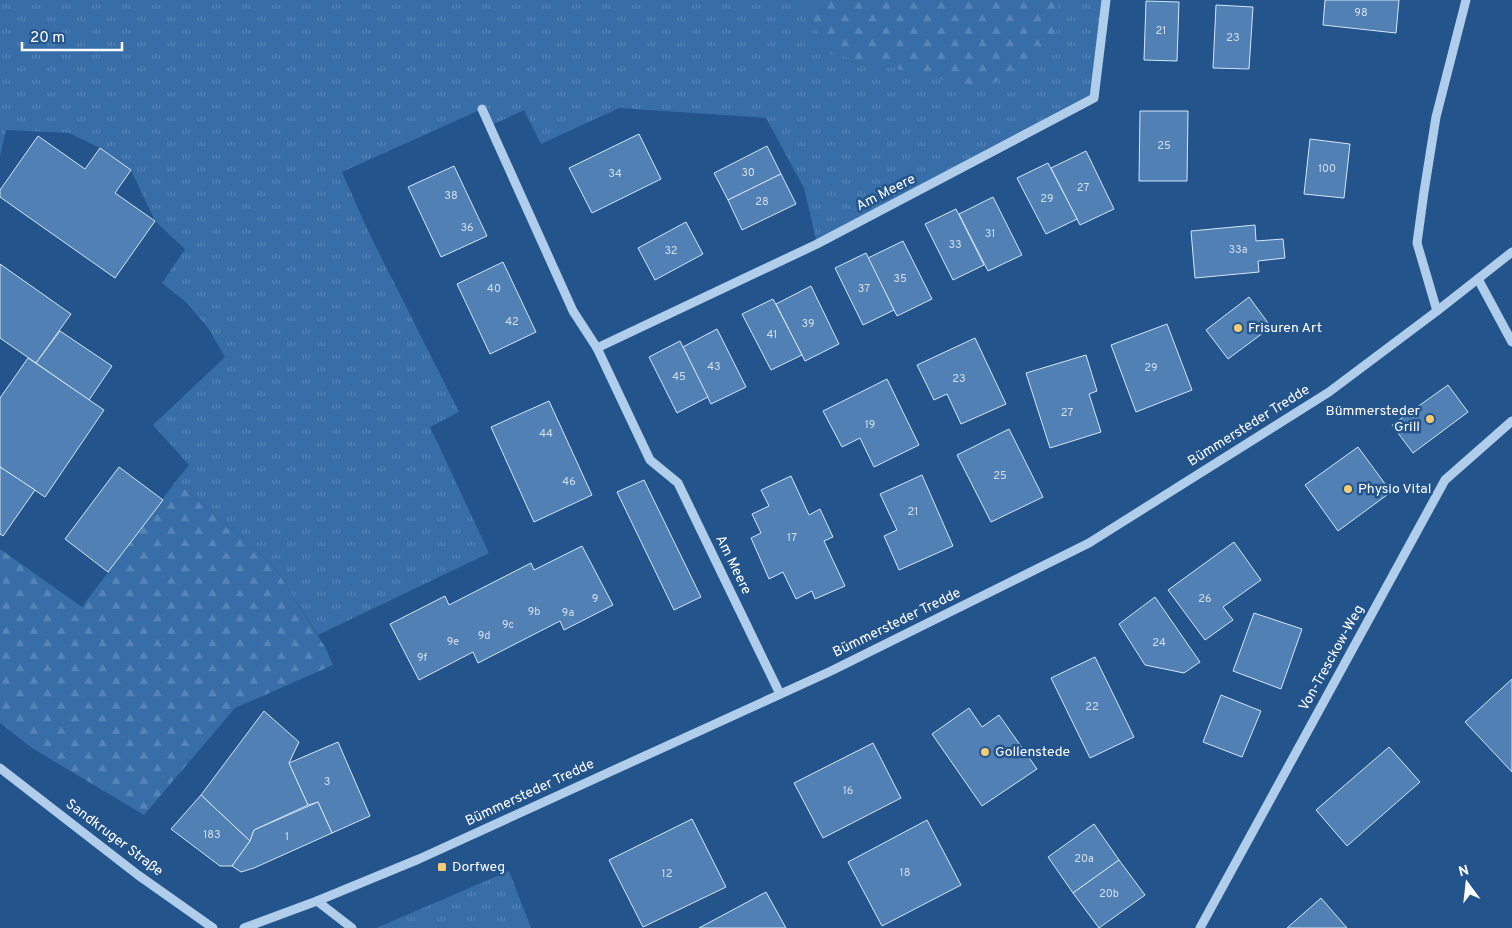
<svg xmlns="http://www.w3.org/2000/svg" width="1512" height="928" viewBox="0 0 1512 928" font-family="Overpass,sans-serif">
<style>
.grass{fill:url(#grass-tufts)}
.forest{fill:url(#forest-firs)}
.building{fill:#5080b4;stroke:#d5e6f8}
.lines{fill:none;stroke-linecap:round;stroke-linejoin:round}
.minor{stroke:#b0cdeb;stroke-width:9}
.poi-dot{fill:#f6cc73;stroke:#23548b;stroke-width:2}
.labels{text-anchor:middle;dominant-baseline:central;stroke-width:5;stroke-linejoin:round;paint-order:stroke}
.number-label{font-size:11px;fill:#d3dfec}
.street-label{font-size:14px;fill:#fff;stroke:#23548b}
.poi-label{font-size:14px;fill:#fff;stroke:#23548b;text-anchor:start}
</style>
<defs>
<pattern id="grass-tufts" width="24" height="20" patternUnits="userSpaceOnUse" patternTransform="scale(1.25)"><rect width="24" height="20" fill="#376ea8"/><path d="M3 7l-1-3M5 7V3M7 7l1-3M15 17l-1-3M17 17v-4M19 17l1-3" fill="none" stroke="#5584b5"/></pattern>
<pattern id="forest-firs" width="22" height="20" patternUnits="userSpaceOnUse" patternTransform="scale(1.25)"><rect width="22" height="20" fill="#376ea8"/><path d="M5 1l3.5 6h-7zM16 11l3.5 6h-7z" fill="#5584b5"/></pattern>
</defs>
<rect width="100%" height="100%" fill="#23548b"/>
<g class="grass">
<path d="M 0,0 L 1106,0 L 1094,98 L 817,244 L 804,188 L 766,118 L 619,108 L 541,144 L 524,110 L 490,126 L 482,109 L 342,172 L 369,233 L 459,412 L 430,427 L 489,553 L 318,635 L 273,565 L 176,481 L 189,465 L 153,425 L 225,357 L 208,328 L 186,302 L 162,283 L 185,249 L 155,221 L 131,170 L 100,148 L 69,133 L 6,130 L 0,156 Z"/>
<path d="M 509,871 L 531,928 L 376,928 Z"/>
</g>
<g class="forest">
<path d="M 806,0 L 1058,0 L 1056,42 L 984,89 L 824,52 Z"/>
<path d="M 176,481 L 273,565 L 325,647 L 333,665 L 235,708 L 144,815 L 32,748 L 0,723 L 0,549 L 82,607 Z"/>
</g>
<g class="building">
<path d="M 1325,0 L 1399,0 L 1396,33 L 1323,25 Z"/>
<path d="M 1146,1 L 1179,2 L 1177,61 L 1144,60 Z"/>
<path d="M 1216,5 L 1253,7 L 1249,69 L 1213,68 Z"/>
<path d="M 1140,111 L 1188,111 L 1187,181 L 1139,181 Z"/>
<path d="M 639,134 L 661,179 L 592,213 L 569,168 Z"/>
<path d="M 38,136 L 85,169 L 100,148 L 131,170 L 115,193 L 155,221 L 115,278 L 0,197 L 0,190 Z"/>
<path d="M 1310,139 L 1350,144 L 1344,198 L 1304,194 Z"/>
<path d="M 767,146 L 781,174 L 728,200 L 714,173 Z"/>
<path d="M 1086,151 L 1114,209 L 1080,225 L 1051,168 Z"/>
<path d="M 1048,163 L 1077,219 L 1046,234 L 1017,178 Z"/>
<path d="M 454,166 L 487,236 L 441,257 L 408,187 Z"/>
<path d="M 781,174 L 796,204 L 742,230 L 728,200 Z"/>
<path d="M 993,197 L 1022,255 L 988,271 L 959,214 Z"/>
<path d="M 956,209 L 984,265 L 953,280 L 925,224 Z"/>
<path d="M 686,222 L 703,254 L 655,280 L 638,248 Z"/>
<path d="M 1255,225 L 1256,241 L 1283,239 L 1285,258 L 1258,261 L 1259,272 L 1195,278 L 1191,231 Z"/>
<path d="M 903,241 L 932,299 L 897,316 L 868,258 Z"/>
<path d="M 866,253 L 894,310 L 863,325 L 835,268 Z"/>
<path d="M 503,262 L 536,332 L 490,354 L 457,284 Z"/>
<path d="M 0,264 L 71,314 L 36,363 L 0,338 Z"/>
<path d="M 811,286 L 839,344 L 805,361 L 776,304 Z"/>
<path d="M 1249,297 L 1271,327 L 1228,359 L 1206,330 Z"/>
<path d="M 773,299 L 802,355 L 771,370 L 742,314 Z"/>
<path d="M 1167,324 L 1192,390 L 1136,412 L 1111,345 Z"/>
<path d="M 717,329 L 746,387 L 711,404 L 683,347 Z"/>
<path d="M 60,331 L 112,366 L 89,400 L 36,363 Z"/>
<path d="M 975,338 L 1006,404 L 961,424 L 947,394 L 934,400 L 917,365 Z"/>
<path d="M 680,341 L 708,397 L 677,413 L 649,357 Z"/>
<path d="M 1086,355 L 1097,391 L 1089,394 L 1101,432 L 1050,448 L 1026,373 Z"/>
<path d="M 28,358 L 104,410 L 45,497 L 0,467 L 0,398 Z"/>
<path d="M 887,379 L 919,445 L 874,467 L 860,438 L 842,447 L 823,411 Z"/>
<path d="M 1448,385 L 1468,412 L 1413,453 L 1392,425 Z"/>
<path d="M 549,401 L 592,495 L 534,522 L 491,427 Z"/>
<path d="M 1009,429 L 1043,497 L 991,522 L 957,455 Z"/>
<path d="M 1358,447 L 1391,492 L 1338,531 L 1305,485 Z"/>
<path d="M 0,467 L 35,490 L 3,536 L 0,534 Z"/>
<path d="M 119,467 L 163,500 L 108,572 L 65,539 Z"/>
<path d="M 922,475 L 953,546 L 899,570 L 884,536 L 897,530 L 880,494 Z"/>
<path d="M 791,476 L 809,515 L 820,509 L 833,537 L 824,541 L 845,586 L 815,599 L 812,591 L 796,599 L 783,572 L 769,579 L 751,538 L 761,533 L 752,514 L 769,506 L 761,490 Z"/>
<path d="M 644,480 L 701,597 L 674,610 L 617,492 Z"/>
<path d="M 1234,542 L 1261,580 L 1223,607 L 1233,620 L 1205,640 L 1168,590 Z"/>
<path d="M 582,546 L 613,605 L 564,630 L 560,621 L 478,663 L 473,652 L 419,680 L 390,624 L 445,596 L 449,605 L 531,563 L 534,570 Z"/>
<path d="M 1155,597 L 1200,662 L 1184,673 L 1145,665 L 1119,624 Z"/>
<path d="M 1254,613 L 1302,629 L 1281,689 L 1233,671 Z"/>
<path d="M 1095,657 L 1134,737 L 1090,758 L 1051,678 Z"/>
<path d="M 1512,679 L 1512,772 L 1465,722 Z"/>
<path d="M 1221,695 L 1261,711 L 1242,757 L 1203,742 Z"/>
<path d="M 969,708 L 982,727 L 999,715 L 1037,769 L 982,806 L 932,734 Z"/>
<path d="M 264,711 L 299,742 L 289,763 L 308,805 L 254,830 L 250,841 L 201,795 Z"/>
<path d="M 338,742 L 370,816 L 332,833 L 318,802 L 308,805 L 289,763 Z"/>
<path d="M 873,743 L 901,798 L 823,838 L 794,783 Z"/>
<path d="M 1389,747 L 1420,782 L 1347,846 L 1316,810 Z"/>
<path d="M 201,795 L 250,841 L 232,866 L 220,866 L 171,829 Z"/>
<path d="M 318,802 L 332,833 L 254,868 L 241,872 L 232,866 L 250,841 L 254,830 Z"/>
<path d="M 692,819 L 726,887 L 643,927 L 609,860 Z"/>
<path d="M 927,820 L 961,885 L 882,926 L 848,862 Z"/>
<path d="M 1094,824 L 1119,860 L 1073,893 L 1048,857 Z"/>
<path d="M 1119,860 L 1145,895 L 1099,928 L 1073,893 Z"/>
<path d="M 766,892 L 786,928 L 699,928 Z"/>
<path d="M 1321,898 L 1347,928 L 1287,928 Z"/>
</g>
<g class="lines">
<g class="minor">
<path d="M 482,109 L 573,311 L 597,348"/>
<path d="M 1478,279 L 1512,342"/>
<path d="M 1437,311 L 1417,243 L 1424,192 L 1436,117 L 1466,0"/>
<path d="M 780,694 L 678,483 L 650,460 L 597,348 L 817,244 L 1094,98 L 1106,0"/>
<path d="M 0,768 L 138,875 L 213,928"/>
<path d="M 317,901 L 352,928"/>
<path d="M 244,928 L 317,901 L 419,859 L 831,671 L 1089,543 L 1329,392 L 1437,311 L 1512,252"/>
<path d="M 1200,928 L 1445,480 L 1512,421"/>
</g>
</g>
<g class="poi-dot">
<circle cx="1238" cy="328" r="5"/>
<circle cx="1430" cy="419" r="5"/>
<circle cx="1348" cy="489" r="5"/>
<circle cx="985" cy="752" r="5"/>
<rect x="437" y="862" width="10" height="10" rx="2.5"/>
</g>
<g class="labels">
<g class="number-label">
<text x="1361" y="13">98</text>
<text x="1161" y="31">21</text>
<text x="1233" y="38">23</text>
<text x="1164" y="146">25</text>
<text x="1327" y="169">100</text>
<text x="748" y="173">30</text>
<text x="615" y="174">34</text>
<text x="1083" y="188">27</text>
<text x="451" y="196">38</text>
<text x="1047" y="199">29</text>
<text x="762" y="202">28</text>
<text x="467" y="228">36</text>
<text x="990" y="234">31</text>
<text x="955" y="245">33</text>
<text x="1238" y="250">33a</text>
<text x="671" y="251">32</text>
<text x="900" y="279">35</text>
<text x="494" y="289">40</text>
<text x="864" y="289">37</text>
<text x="512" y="322">42</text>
<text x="808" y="324">39</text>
<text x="772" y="335">41</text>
<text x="714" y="367">43</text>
<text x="1151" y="368">29</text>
<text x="679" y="377">45</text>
<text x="959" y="379">23</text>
<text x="1067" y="413">27</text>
<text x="870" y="425">19</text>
<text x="546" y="434">44</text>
<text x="1000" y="476">25</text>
<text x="569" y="482">46</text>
<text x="913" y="512">21</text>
<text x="792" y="538">17</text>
<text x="595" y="599">9</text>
<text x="1205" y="599">26</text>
<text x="534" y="612">9b</text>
<text x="568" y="613">9a</text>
<text x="508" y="625">9c</text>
<text x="484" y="636">9d</text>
<text x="453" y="642">9e</text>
<text x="1159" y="643">24</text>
<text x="422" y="658">9f</text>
<text x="1092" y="707">22</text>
<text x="327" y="782">3</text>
<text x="848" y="791">16</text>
<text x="212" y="835">183</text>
<text x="287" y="837">1</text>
<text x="1084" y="859">20a</text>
<text x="905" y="873">18</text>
<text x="667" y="874">12</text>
<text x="1109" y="894">20b</text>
</g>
<g class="street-label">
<text transform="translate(886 193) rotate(-27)">Am Meere</text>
<text transform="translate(1249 426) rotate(-32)">Bümmersteder Tredde</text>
<text transform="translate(733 565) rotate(64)">Am Meere</text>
<text transform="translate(897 623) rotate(-26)">Bümmersteder Tredde</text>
<text transform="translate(1332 658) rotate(-61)">Von-Tresckow-Weg</text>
<text transform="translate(530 793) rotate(-25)">Bümmersteder Tredde</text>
<text transform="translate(114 838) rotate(37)">Sandkruger Straße</text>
</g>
<g class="poi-label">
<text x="1248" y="328">Frisuren Art</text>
<text x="1420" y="411" text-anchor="end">Bümmersteder<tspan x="1420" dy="16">Grill</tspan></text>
<text x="1358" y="489">Physio Vital</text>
<text x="995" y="752">Gollenstede</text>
<text x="452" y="867">Dorfweg</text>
</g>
</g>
<g transform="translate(1467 883) rotate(345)" stroke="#23548b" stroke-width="4" paint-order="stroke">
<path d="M0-4L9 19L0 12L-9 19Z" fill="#ffffff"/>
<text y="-8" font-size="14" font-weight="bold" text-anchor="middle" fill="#ffffff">N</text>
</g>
<path d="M22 42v8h100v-8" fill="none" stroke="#ffffff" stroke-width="2.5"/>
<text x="30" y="42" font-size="15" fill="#ffffff" stroke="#23548b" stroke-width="4" paint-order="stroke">20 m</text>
</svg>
